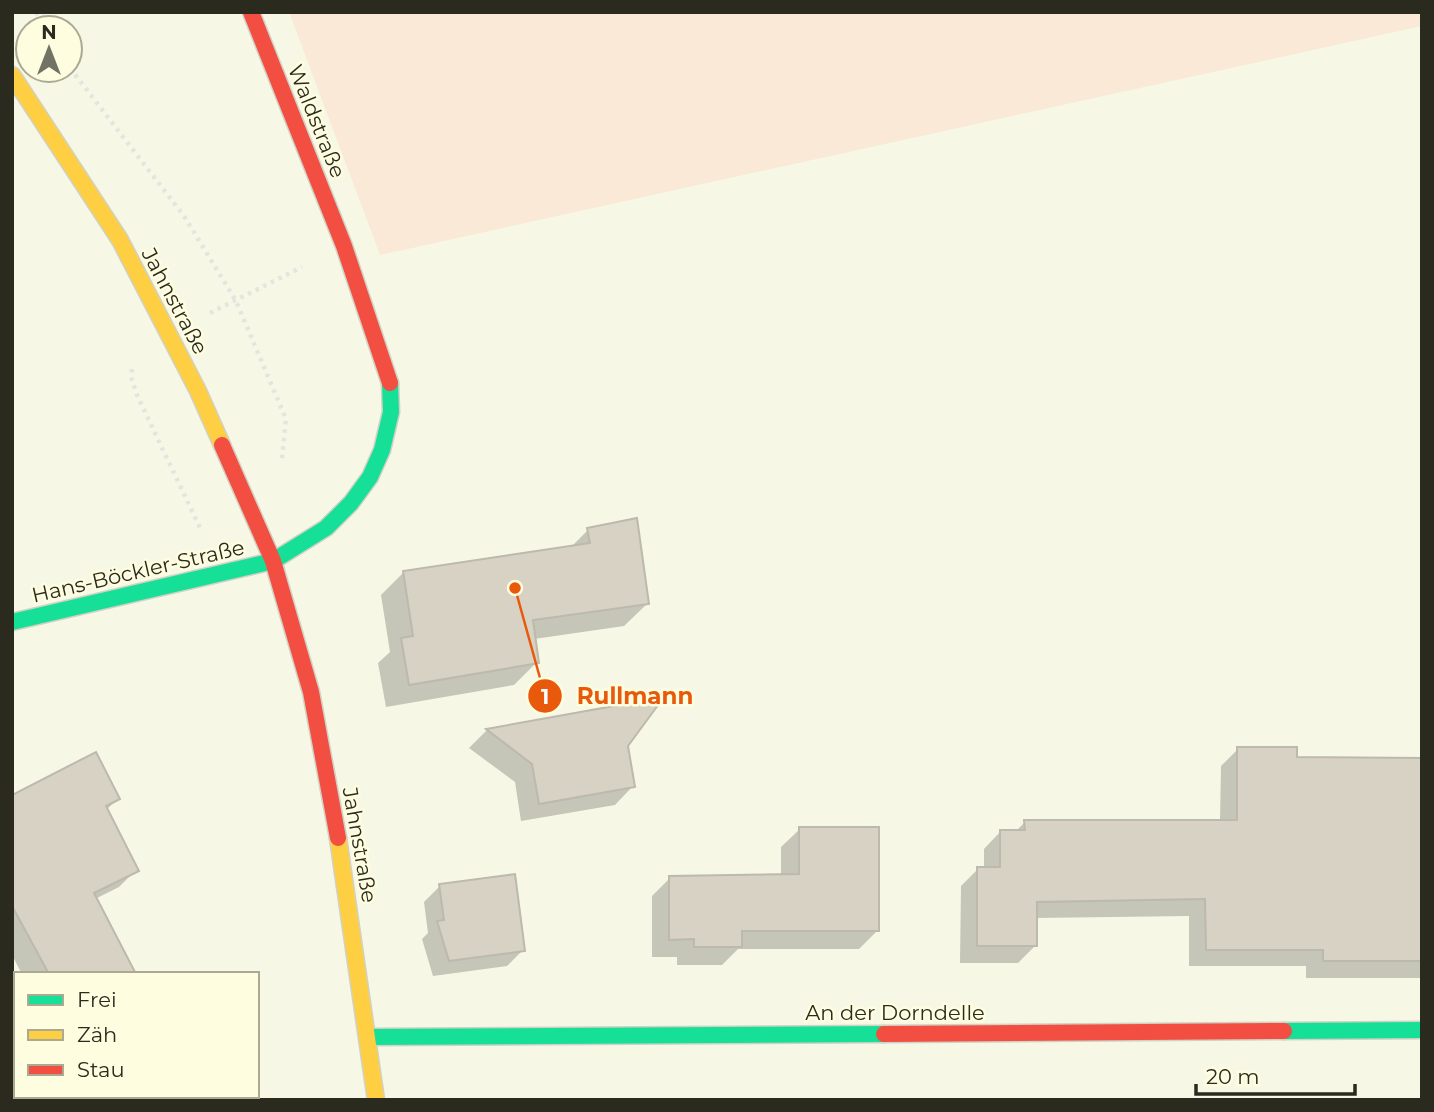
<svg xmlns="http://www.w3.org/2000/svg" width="1434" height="1112" viewBox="0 0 1434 1112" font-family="Montserrat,sans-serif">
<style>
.green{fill:#f9e9d6}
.shadow{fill:#0003}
.building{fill:#d7d2c3;stroke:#bcb9ad;stroke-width:2}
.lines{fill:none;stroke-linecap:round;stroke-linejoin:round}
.fast-casing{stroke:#d1d1c4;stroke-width:19}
.slow-casing{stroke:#d1d1c4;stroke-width:19}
.jam-casing{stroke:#d1d1c4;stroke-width:19}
.path{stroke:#e5e5df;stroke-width:4.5;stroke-dasharray:3.5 5;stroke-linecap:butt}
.fast{stroke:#16e098;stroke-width:16}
.slow{stroke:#ffcf43;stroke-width:16}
.jam{stroke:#f24e42;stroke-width:16}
.labels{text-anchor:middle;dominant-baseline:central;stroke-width:5;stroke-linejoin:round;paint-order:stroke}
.street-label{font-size:21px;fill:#2b2a1f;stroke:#fefddf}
.leader{fill:none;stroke:#e8590c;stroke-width:2.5}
.callout-dot{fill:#e8590c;stroke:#fefddf;stroke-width:2.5}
.mark-label{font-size:21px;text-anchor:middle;font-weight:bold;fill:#fff}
.callout-label{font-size:23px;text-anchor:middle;font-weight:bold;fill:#e8590c;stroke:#fefddf;stroke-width:5;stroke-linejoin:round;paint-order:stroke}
</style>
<rect width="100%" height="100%" fill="#f7f7e6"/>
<path class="green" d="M 289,12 L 1422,12 L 1422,26 L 380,255 Z"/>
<g class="shadow">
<path d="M 588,530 L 648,603 L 624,626 L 534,639 L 537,662 L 514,685 L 386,707 L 378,663 L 390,652 L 381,595 L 404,572 L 570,548 Z"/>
<path d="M 660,700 L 626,745 L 633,786 L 615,805 L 521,821 L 515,782 L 469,748 L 487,730 Z"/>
<path d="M 1238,749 L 1295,758 L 1422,760 L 1422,978 L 1306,978 L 1306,966 L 1189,966 L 1189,916 L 1035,918 L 1035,946 L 1018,963 L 960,963 L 961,886 L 978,869 L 984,869 L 984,849 L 1001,831 L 1015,832 L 1025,822 L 1220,822 L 1221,766 Z"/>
<path d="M 12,797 L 118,799 L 106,810 L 136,870 L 119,887 L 95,899 L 134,974 L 22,974 L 12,955 Z"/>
<path d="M 800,829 L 878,930 L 859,949 L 738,949 L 722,965 L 677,965 L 677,957 L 652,957 L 652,896 L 670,878 L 781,876 L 781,847 Z"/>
<path d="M 440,886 L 523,950 L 507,966 L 433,976 L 422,939 L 428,933 L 424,902 Z"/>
<path d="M 44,1096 L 119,1096 L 121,1100 L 46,1100 Z"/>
</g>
<g class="building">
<path d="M 637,518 L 649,604 L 533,620 L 539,663 L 409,685 L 401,638 L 413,636 L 403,571 L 590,543 L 587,528 Z"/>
<path d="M 664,697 L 628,746 L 635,787 L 539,804 L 532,764 L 486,729 Z"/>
<path d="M 1237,747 L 1297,747 L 1297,757 L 1422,758 L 1422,961 L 1323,961 L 1323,950 L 1206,950 L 1205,899 L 1037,902 L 1037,946 L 977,946 L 977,867 L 1000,867 L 1000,830 L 1025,830 L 1024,820 L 1237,820 Z"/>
<path d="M 96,752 L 120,799 L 106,806 L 139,871 L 94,893 L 136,974 L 49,974 L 12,906 L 12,795 Z"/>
<path d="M 799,827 L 879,827 L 879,931 L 742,931 L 742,947 L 694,947 L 694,939 L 669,940 L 669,876 L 799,874 Z"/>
<path d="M 515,874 L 525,951 L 449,961 L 437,921 L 444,920 L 439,884 Z"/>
</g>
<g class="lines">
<defs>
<g id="fast">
<path d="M 12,622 L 273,561 L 326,528 L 351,503 L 370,477 L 382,450 L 391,412 L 390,383"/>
<path d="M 1284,1031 L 1422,1030"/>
<path d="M 368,1037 L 884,1034"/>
</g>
<g id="slow">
<path d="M 12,75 L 120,240 L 198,391 L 222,445"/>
<path d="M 338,838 L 376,1100"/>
</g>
<g id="jam">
<path d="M 251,12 L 344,246 L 390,383"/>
<path d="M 222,445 L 273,561 L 311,692 L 338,838"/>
<path d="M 884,1034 L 1284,1031"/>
</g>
</defs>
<use href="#fast" class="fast-casing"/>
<use href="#slow" class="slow-casing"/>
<use href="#jam" class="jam-casing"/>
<g class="path">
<path d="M 36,12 L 45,28"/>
<path d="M 70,68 L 184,216 L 236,301 L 286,419 L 282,459"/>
<path d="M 210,313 L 302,267"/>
<path d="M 132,369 L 131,377 L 137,395 L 201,530"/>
</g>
<use href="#fast" class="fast"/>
<use href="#slow" class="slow"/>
<use href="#jam" class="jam"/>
</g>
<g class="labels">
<g class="street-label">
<text transform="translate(317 121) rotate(68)">Waldstraße</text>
<text transform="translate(175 301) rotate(62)">Jahnstraße</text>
<text transform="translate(138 571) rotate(-13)">Hans-Böckler-Straße</text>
<text transform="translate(360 845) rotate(80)">Jahnstraße</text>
<text x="895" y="1012">An der Dorndelle</text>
</g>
</g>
<path class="leader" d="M515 588L545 696"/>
<g class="callout-dot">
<circle cx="515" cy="588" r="7"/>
<circle cx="545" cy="696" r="18"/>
</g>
<g class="mark-label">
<text x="545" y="704">1</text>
</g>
<g class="callout-label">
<text x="635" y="704">Rullmann</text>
</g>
<rect width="1434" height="1112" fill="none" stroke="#2b2a1f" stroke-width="28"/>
<rect x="14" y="972" width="245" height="126" fill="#fefddf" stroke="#aaa992" stroke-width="2"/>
<rect x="28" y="995" width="35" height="10" fill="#16e098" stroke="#aaa992" stroke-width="2"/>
<text x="77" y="1007" font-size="21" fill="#2b2a1f">Frei</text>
<rect x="28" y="1030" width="35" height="10" fill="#ffcf43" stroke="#aaa992" stroke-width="2"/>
<text x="77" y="1042" font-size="21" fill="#2b2a1f">Zäh</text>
<rect x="28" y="1065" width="35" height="10" fill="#f24e42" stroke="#aaa992" stroke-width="2"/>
<text x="77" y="1077" font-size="21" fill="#2b2a1f">Stau</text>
<g transform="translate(49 49)"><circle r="33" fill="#fefddf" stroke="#aaa992" stroke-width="2"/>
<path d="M0-5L12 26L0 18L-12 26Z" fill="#727265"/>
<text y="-10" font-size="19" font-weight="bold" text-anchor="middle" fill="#2b2a1f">N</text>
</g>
<path d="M1196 1084v10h159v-10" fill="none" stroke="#2b2a1f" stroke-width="3.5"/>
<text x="1206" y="1084" font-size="21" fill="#2b2a1f" stroke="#fefddf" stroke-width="5" paint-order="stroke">20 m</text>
</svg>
